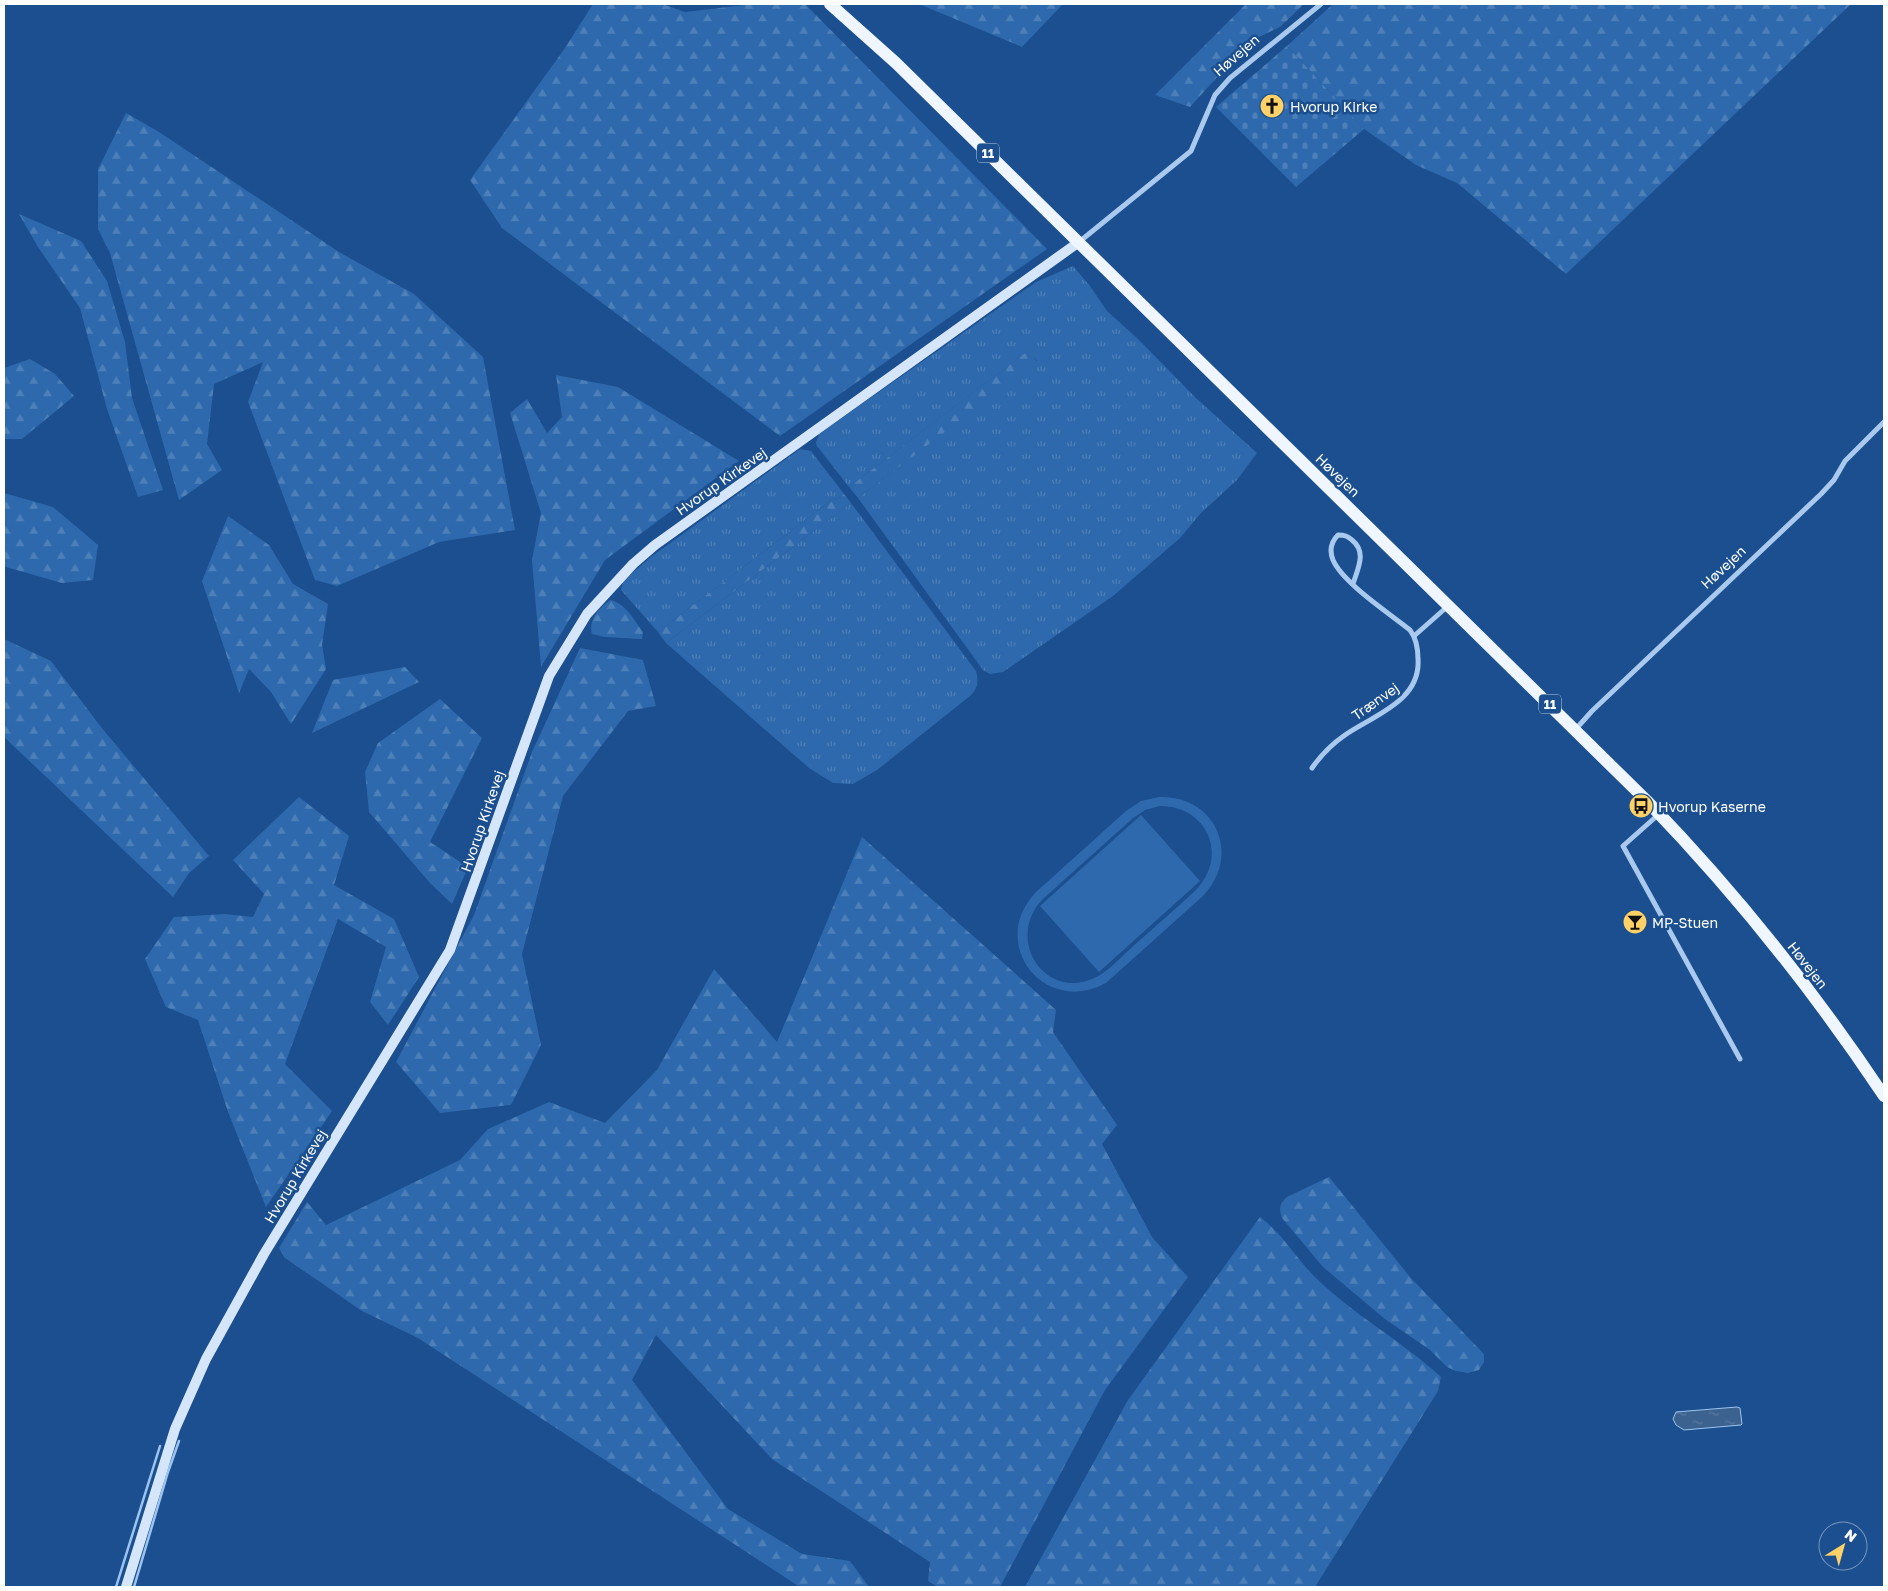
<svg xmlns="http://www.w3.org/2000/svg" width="1888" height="1591" viewBox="0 0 1888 1591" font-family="'Golos Text',sans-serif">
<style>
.grass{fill:url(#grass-tufts)}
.forest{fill:url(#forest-firs)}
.cemetery{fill:url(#cemetery-stones)}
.pitch{fill:#2e69ad;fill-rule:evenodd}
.water{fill:url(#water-ripples);stroke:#9cc4f0}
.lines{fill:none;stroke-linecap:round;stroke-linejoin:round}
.stream{stroke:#9cc4f0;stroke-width:2.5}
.street{stroke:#a9c9ee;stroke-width:5}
.secondary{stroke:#d6e6fa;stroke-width:10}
.primary{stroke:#f0f6ff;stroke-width:12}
.labels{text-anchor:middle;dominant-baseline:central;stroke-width:5;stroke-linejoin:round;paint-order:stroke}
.shield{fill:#1b4f8f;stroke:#bbcadd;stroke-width:1}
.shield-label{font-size:12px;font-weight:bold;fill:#fff}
.street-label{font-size:14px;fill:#fff;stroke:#1b4f8f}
.poi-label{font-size:14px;fill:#fff;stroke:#1b4f8f;text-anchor:start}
</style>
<defs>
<pattern id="grass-tufts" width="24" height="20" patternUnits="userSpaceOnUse" patternTransform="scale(1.25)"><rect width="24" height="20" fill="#2e69ad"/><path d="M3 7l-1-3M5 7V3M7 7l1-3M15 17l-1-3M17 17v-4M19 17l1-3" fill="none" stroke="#4d80b9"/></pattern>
<pattern id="forest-firs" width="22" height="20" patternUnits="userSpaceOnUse" patternTransform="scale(1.25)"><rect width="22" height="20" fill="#2e69ad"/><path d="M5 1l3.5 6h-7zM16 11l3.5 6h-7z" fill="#4d80b9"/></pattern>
<pattern id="cemetery-stones" width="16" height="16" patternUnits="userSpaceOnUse" patternTransform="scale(1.25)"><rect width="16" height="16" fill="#2e69ad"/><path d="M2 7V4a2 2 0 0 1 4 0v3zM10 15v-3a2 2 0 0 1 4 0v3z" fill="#4d80b9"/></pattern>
<pattern id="water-ripples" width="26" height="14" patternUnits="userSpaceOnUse" patternTransform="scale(1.25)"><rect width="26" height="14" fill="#3c6290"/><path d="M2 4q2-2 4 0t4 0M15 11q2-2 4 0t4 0" fill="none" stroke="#597aa1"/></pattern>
</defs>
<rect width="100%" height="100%" fill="#1b4f8f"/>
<g class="grass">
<path d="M 1073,266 L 1090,286 L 1107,311 L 1138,339 L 1196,398 L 1257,453 L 1237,480 L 1201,513 L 1180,538 L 1113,596 L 1003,672 L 990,674 L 983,670 L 858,498 L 1037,361 L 1028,351 L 849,487 L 817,446 L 816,443 L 819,434 L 1036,282 Z"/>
<path d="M 800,449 L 811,451 L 844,494 L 836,500 L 834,498 L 658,632 L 621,590 L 623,581 L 651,557 Z"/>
<path d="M 851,503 L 976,671 C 979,682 978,688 970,696 L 877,770 L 853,784 L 833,783 L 809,768 L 666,643 Z"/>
</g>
<g class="forest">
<path d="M 593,4 L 662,4 L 685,12 L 753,4 L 805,4 L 1047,249 L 780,436 L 502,228 L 470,180 L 565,48 Z"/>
<path d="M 919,4 L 1063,4 L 1022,47 Z"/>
<path d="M 1246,4 L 1304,4 L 1280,27 L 1249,42 L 1190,107 L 1155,95 Z"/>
<path d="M 1333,4 L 1851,4 L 1566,274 L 1457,183 L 1416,165 L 1364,129 L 1287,46 Z"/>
<path d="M 126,113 L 159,132 L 339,252 L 414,294 L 483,357 L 515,530 L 439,542 L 337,586 L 315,580 L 248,402 L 263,362 L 214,384 L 207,444 L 222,470 L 179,500 L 110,253 L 98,229 L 98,169 Z"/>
<path d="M 19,214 L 81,241 L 107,281 L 125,342 L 132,398 L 163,490 L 138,497 L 107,409 L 80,308 L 38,247 Z"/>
<path d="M 1029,350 L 1037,362 L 858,498 L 849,487 Z"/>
<path d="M 30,359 L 55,374 L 74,396 L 22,439 L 4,439 L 4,368 Z"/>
<path d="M 556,375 L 618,387 L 739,461 L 605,560 L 541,667 L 532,560 L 541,513 L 510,413 L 527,399 L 547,433 L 562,417 Z"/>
<path d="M 4,493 L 53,507 L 98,545 L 93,580 L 62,583 L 6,567 L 4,564 Z"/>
<path d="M 844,494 L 851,503 L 666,643 L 658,632 L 834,498 L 836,500 Z"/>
<path d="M 228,516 L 269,545 L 293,584 L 328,604 L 322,645 L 326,669 L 291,724 L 271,692 L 249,669 L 239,693 L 202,581 Z"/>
<path d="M 611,600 C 626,604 634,620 643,632 L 642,639 L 604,637 L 592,634 C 588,620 600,606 611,600 Z"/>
<path d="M 4,639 L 51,661 L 101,727 L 209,856 L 189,873 L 173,897 L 4,737 Z"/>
<path d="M 580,648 L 643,660 L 656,706 L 628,711 L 563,796 L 522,954 L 541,1045 L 511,1105 L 440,1113 L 396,1062 L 474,915 L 532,752 Z"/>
<path d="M 405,667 L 419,682 L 312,733 L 333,680 Z"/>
<path d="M 440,699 L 482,738 L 430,842 L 468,867 L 452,904 L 430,883 L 369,812 L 365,772 L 378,743 Z"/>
<path d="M 299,797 L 349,836 L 334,885 L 394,919 L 419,977 L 388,1025 L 370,1002 L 386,947 L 338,919 L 285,1064 L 332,1111 L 266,1207 L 228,1112 L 198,1020 L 166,1007 L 145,959 L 174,917 L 225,914 L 253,917 L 264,894 L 233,860 Z"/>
<path d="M 862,837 L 1056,1010 L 1053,1032 L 1117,1125 L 1102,1144 L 1152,1237 L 1188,1277 L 1105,1390 L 1000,1587 L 938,1587 L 928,1581 L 930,1562 L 772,1459 L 656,1335 L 632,1380 L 728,1509 L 802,1554 L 850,1561 L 869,1587 L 800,1587 L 418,1338 L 362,1311 L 285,1258 L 279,1248 L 307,1202 L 326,1225 L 460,1160 L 488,1129 L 549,1102 L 605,1123 L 657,1070 L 714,969 L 777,1042 Z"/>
<path d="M 1329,1177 L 1410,1277 L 1484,1354 L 1484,1362 L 1479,1370 L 1468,1373 L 1456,1371 L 1447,1367 L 1430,1350 L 1385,1319 L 1323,1267 L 1282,1218 C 1279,1209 1279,1204 1287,1197 Z"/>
<path d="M 1260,1217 C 1282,1233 1295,1257 1314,1276 C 1352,1314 1402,1341 1441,1377 L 1438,1391 L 1315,1587 L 1025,1587 L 1128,1400 Z"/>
</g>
<path class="cemetery" d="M 1287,46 L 1364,129 L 1296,187 L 1216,107 Z"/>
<g class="pitch">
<path d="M 1159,797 C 1216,795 1242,855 1203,896 L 1106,983 C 1044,1017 987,943 1036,892 L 1126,811 L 1141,801 ZM 1160,806 C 1207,806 1229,855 1196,890 C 1175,909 1153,929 1131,948 C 1119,959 1107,973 1092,979 C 1043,999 1005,938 1043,899 L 1132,819 L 1145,810 Z"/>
<path d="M 1141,815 L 1200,881 L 1099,972 L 1040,906 Z"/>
</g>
<path class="water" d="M 1737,1407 L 1740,1408 L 1742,1424 L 1741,1425 L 1684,1430 L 1676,1425 L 1673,1419 L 1676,1412 Z"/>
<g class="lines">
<g class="stream">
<path d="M 116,1587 L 160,1446"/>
<path d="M 134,1587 L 168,1472 L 179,1441"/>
</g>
<g class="street">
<path d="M 1079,242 L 1191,151 L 1215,95 L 1230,78 L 1321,4"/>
<path d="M 1414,636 L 1448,606"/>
<path d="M 1575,730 L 1592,711 L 1821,494 L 1834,480 L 1845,461 L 1884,422"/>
<path d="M 1312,768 C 1321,755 1332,744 1345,735 C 1374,715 1421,701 1418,659 C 1418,648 1416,638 1410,630 C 1389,613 1343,583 1333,560 C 1329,550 1331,542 1338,535 C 1345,535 1347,536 1352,540 C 1367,552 1358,568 1353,584"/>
<path d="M 1659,814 L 1623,846 L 1740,1059"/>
</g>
<path class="secondary" d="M 126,1587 L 175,1429 L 206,1359 L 264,1254 L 450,950 L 549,676 L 587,614 L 633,564 L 655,545 L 1079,242"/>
<path class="primary" d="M 830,4 L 896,63 L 1647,801 C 1735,892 1814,991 1884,1096"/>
</g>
<defs>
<symbol id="church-disc" viewBox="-11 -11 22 22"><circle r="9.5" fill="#ffd166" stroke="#1b4f8f"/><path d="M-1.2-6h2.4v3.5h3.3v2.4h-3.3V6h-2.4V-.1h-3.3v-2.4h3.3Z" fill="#111"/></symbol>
<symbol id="bus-disc" viewBox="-11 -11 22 22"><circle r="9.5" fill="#ffd166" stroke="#1b4f8f"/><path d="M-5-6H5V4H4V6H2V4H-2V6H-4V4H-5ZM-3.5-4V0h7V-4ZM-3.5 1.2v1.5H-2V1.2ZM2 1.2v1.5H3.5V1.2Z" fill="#111"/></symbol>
<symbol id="bar-disc" viewBox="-11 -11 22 22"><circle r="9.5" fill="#ffd166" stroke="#1b4f8f"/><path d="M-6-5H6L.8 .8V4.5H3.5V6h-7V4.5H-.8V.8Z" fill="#111"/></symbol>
</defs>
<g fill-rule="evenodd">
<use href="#church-disc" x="1258" y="92" width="28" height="28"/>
<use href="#bus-disc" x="1627" y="792" width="28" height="28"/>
<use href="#bar-disc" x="1621" y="908" width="28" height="28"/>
</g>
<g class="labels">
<g class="shield">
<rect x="977" y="143.5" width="22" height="19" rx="4"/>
<rect x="1539" y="694.5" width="22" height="19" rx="4"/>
</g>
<g class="shield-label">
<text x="988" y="153">11</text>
<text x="1550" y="704">11</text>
</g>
<g class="street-label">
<text transform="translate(1236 55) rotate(-41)">Høvejen</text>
<text transform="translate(1338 475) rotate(44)">Høvejen</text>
<text transform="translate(721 481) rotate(-35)">Hvorup Kirkevej</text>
<text transform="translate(1723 567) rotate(-43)">Høvejen</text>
<text transform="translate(1375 701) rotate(-35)">Trænvej</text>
<text transform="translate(482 821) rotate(-71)">Hvorup Kirkevej</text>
<text transform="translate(1808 965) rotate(52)">Høvejen</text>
<text transform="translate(295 1176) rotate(-59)">Hvorup Kirkevej</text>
</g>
<g class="poi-label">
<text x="1290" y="106">Hvorup Kirke</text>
<text x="1658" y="806">Hvorup Kaserne</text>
<text x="1652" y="922">MP-Stuen</text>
</g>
</g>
<rect width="1888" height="1591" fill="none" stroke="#ffffff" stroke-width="10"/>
<g transform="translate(1843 1546) rotate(37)"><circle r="24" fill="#1b4f8f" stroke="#7695bc"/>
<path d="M0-4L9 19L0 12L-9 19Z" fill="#ffd166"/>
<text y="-8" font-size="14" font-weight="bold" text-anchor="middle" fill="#ffffff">N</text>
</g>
</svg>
